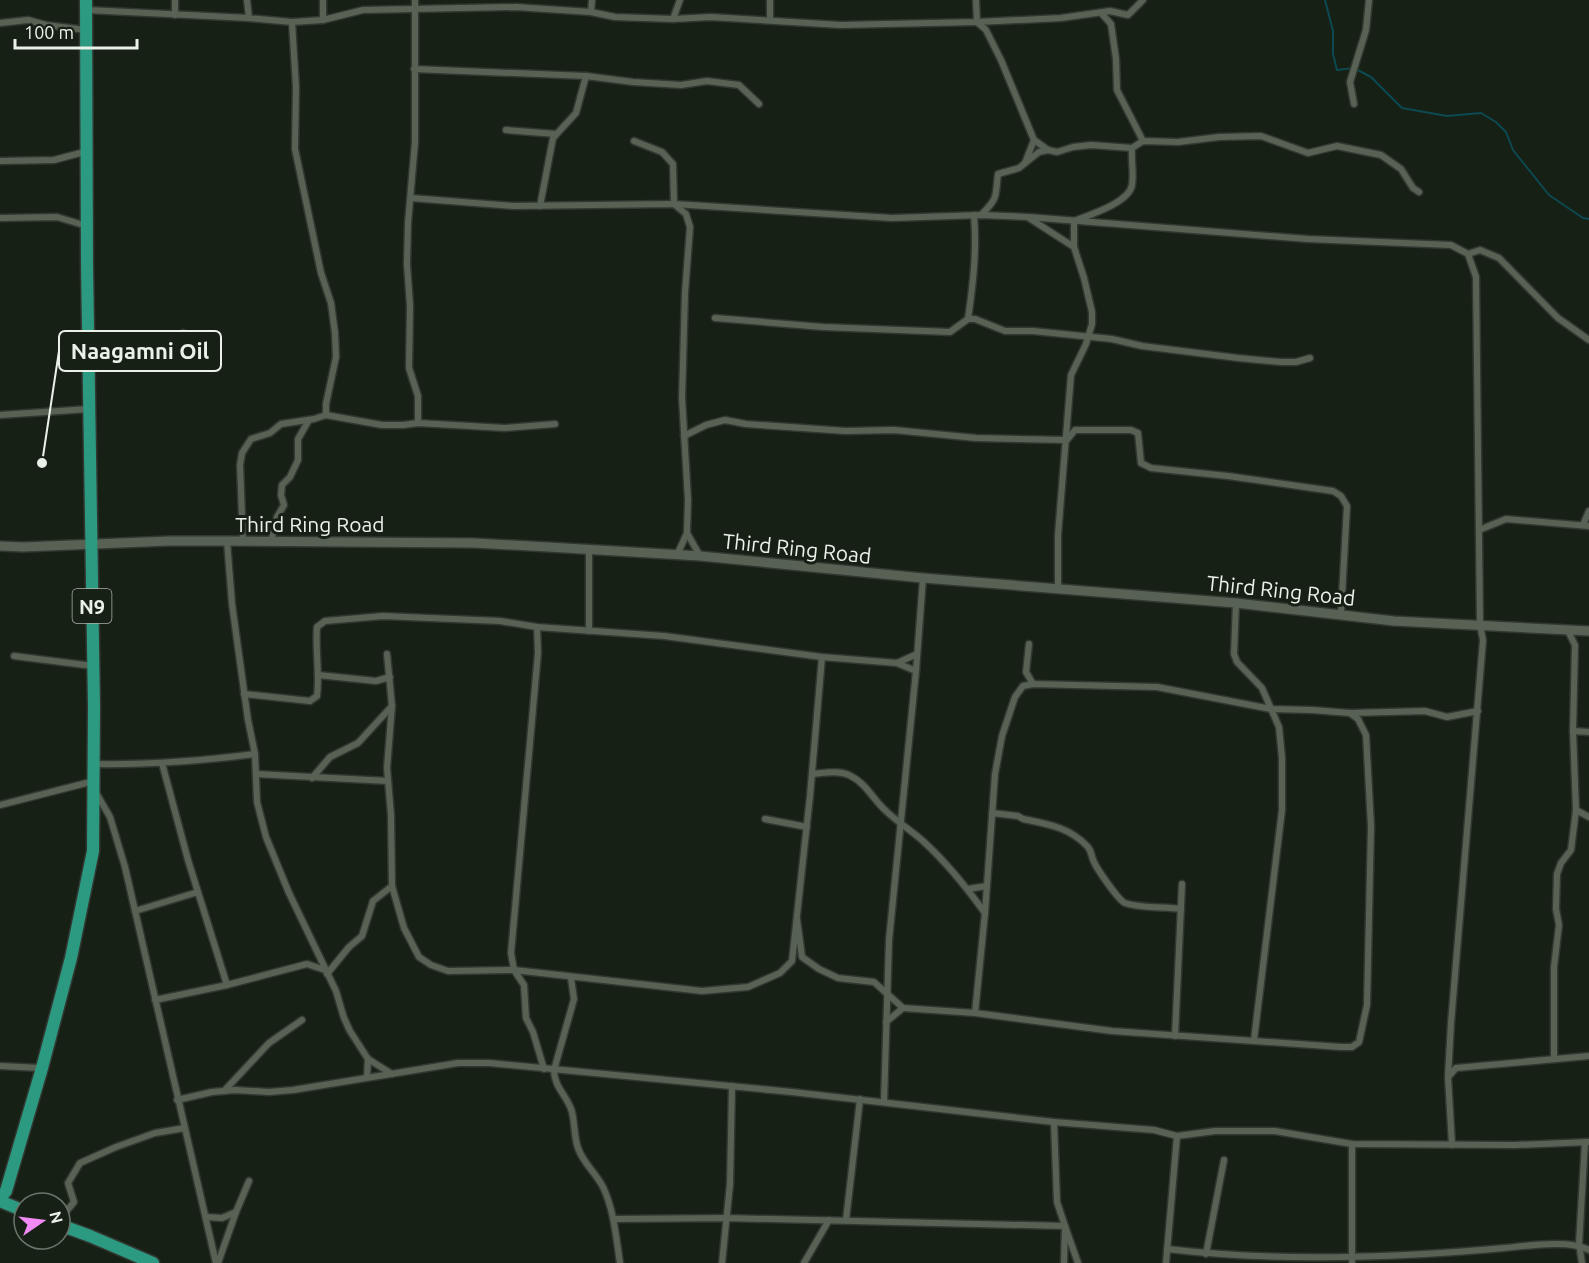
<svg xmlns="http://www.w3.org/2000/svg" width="1589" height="1263" viewBox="0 0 1589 1263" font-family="Ubuntu,sans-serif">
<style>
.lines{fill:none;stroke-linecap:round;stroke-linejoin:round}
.stream{stroke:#0c4951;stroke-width:2}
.street-casing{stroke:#313731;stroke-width:9}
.secondary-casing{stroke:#313731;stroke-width:12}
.highway-casing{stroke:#313731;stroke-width:15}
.street{stroke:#576254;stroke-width:6}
.secondary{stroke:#576254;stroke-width:9}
.highway{stroke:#2c9981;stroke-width:12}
.labels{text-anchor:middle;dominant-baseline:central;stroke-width:6;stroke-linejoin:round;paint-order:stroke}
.shield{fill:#172015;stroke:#abb2a9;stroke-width:1.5}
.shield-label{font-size:20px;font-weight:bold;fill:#eaf1e9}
.street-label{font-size:21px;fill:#eaf1e9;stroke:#172015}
.leader{fill:none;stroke:#eaf1e9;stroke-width:2}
.callout-dot{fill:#eaf1e9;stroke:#172015;stroke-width:2}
.callout{fill:#172015;stroke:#eaf1e9;stroke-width:2}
.callout-label{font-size:22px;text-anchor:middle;font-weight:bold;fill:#eaf1e9}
</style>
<rect width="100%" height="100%" fill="#172015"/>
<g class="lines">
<path class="stream" d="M 1325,0 L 1333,31 L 1333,54 L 1337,70 L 1354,68 L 1371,77 L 1402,108 L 1447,116 L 1481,113 L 1496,122 L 1506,132 L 1513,150 L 1549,195 L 1583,218 L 1589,219"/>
<defs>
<g id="street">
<path d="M 175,0 L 175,15"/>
<path d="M 247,0 L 249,18 L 292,22 L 323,20 L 363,10 L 516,7 L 591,12 L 615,17 L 673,19 L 711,17 L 841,25 L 977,22 L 1061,18 L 1110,11 L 1128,15 L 1143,0"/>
<path d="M 415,0 L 415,142 L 408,223 L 407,264 L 410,306 L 409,368 L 418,396 L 418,423"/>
<path d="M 976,0 L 977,22 L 986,30 L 1001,60 L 1034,140 L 1048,150"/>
<path d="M 87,10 L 249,18"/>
<path d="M 591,12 L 592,0"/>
<path d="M 1102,14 L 1111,24 L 1116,59 L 1117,90 L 1143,141"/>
<path d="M 673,19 L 680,0"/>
<path d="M 770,19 L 770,0"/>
<path d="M 323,20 L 323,0"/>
<path d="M 292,22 L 296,87 L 295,149 L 321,273 L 331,303 L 335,333 L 336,357 L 326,404 L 326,415"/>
<path d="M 0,23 L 28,20 L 46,25 L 86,30"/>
<path d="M 414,69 L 586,76 L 633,82 L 681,85 L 707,81 L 739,85 L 759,104"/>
<path d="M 1354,104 L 1350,82 L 1366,30 L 1369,0"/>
<path d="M 506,130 L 556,134"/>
<path d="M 634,141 L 662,152 L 673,164 L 674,204 L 686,214 L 690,227 L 685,293 L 682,398 L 688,500 L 687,533 L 677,555"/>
<path d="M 0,161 L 54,160 L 88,151"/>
<path d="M 1025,163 L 1034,140"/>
<path d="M 411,198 L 513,206 L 674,204 L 892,218 L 981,215 L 1028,217 L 1308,239 L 1451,245 L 1468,254 L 1476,277 L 1480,625 L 1483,640 L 1451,1023 L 1448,1077 L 1452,1145"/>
<path d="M 540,206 L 553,138 L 576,113 L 586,76"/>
<path d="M 981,215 C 999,197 995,197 998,174 L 1019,168 L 1039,152 L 1048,150 L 1057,152 L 1073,147 L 1091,145 L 1132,148 L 1143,141 L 1178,142 L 1219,137 L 1261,136 L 1308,153 L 1337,146 L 1381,155 L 1401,169 L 1413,188 L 1419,192"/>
<path d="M 0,218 L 57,217 L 87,226"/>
<path d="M 1029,218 L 1074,247"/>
<path d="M 1468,254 L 1480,250 L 1499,258 L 1558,318 L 1589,340"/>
<path d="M 715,318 L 823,327 L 950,332 L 968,319 L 975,319 L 1005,331 L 1033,331 L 1112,339 L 1142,346 L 1238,358 L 1281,362 L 1296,362 L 1310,358"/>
<path d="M 968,319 C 973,284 977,251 974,215"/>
<path d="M 89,359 L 169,349 L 183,333"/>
<path d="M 0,415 L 89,409"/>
<path d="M 684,436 L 706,425 L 725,420 L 746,424 L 846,431 L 894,430 L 976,438 L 1067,440 L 1075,430 L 1131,430 L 1138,433 L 1141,463 L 1151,468 L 1228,476 L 1333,491 L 1341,496 L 1347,506 L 1341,614"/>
<path d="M 1583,525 L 1589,511"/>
<path d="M 1479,530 L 1506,519 L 1589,526"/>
<path d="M 687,533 L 700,556"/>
<path d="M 227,541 L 232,604 L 248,720 L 255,754 L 257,802 L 266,837 L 289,893 L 336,991 L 344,1018 L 350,1031 L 368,1059 L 392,1074"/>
<path d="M 243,542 L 240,465 L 242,453 L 251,439 L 270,433 L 281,424 L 314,419 L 326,415 L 382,425 L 403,425 L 418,423 L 505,428 L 555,424"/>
<path d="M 271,542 L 277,517 L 284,505 L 281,495 L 282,485 L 290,477 L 298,460 L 298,439 L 309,420"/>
<path d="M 589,550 L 589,631"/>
<path d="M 1058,589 L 1058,535 L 1071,375 L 1086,344 L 1092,324 L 1092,312 L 1084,278 L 1074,247 L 1074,221 C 1089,215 1129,203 1132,185 C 1134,174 1131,160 1132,148"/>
<path d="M 1236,603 L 1234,654 L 1237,662 L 1262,688 L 1279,727 L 1282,758 L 1282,810 L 1254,1040"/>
<path d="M 537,627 L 538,653 L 511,953 L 514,970 L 702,991 L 748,987 L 780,973 L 792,961 L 810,796 L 822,657"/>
<path d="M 1029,644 L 1026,672 L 1033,684"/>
<path d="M 387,654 L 392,706 L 387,768 L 391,815 L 392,886 L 404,928 L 419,957 L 431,965 L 448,971 L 514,970 L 524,985 L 526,1018 L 533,1032 L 544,1069"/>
<path d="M 14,656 L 93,666"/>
<path d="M 897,663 L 917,654"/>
<path d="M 318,675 L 376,681 L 390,677"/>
<path d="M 244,694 L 310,701 L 317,696 C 320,673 315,650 317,627 L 325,621 L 383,616 L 500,621 L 537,627 L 664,636 L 822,657 L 897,663 L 916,671"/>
<path d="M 1350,713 L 1425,711 L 1447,717 L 1478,711"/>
<path d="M 1573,731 L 1589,732"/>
<path d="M 162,763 L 188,860 L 227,985"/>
<path d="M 94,764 C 148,765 201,761 255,754"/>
<path d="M 256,774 L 388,781"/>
<path d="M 812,774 C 824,773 838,770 849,775 C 866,783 872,798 885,810 C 897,822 912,831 924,842 C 947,863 967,888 985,913"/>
<path d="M 312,778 L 330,757 L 358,743 L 392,706"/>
<path d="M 95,791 L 110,817 L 125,867 L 216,1263"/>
<path d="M 0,805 L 94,781"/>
<path d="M 1576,810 L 1589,817"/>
<path d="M 992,813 L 1018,816 L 1023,819 C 1047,824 1069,827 1087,846 C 1092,851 1091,856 1094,862 C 1097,869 1119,901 1125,903 C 1138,908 1166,907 1181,909"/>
<path d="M 765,819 L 807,827"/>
<path d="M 968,889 L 987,886"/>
<path d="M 135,911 L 198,892"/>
<path d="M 797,919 L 802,957 L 819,969 L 838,978 L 874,982 L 903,1008 L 975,1013 L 985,913 L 995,774 L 1002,736 L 1015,697 L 1023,686 L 1033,684 L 1157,687 L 1271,709 L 1312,710 L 1350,713 L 1358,719 L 1366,735 L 1371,826 L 1367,1005 L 1359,1042 L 1352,1047 L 1341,1047 L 1112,1031 L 975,1013"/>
<path d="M 327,974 L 349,947 L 362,936 L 373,901 L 392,886"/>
<path d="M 571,978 L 574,999 L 554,1070 C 554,1088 568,1096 572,1112 C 575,1124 574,1137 578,1148 C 583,1163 596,1173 603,1187 C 614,1210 616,1237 620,1263"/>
<path d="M 155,1000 L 227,985 L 307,964 L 325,970"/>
<path d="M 886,1022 L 903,1008"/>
<path d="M 1175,1036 L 1182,884"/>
<path d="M 1554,1059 L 1554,967 L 1559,925 L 1556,909 L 1557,874 L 1561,863 L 1571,850 L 1576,810 L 1573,731 L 1575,645 L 1568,631"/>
<path d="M 0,1066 L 41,1068"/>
<path d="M 1449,1076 L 1456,1068 L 1589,1056"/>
<path d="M 367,1077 L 368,1059"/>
<path d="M 224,1091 L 269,1043 L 302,1020"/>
<path d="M 177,1100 L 212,1092 L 235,1090 L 269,1092 L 293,1090 L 458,1063 L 489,1063 L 792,1092 L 1054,1122 L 1154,1130 L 1177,1136 L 1215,1131 L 1275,1131 L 1352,1144 L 1515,1145 L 1589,1142"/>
<path d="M 884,1102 L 889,940 L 916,671 L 923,578"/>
<path d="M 1054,1122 L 1057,1202 L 1065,1226 L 1064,1263"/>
<path d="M 206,1217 L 222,1218 L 236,1212 L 249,1181"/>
<path d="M 60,1219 L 74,1202 L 68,1183 L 80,1163 L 116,1147 L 155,1133 L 185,1128"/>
<path d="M 614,1219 L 726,1218 L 1065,1226 L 1078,1263"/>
<path d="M 846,1220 L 860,1099"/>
<path d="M 1167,1249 C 1279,1262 1392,1258 1504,1248 C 1526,1246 1570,1239 1589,1250"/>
<path d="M 1206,1254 L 1224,1160"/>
<path d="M 218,1263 L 236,1212"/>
<path d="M 722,1263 L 730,1184 L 732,1086"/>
<path d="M 804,1263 L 829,1220"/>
<path d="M 1166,1263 L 1177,1136"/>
<path d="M 1352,1263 L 1352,1144"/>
<path d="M 1582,1263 L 1579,1244 L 1585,1142"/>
</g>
<path id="secondary" d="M 0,546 L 23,547 L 169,541 L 227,541 L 474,543 L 548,547 L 700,556 L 923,578 L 1236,603 L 1394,621 L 1589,631"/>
<g id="highway">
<path d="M 0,1198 L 6,1191 L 42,1068 L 71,958 L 93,851 L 94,707 L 87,265 L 86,0"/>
<path d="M 0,1201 L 24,1211"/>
<path d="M 60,1225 L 90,1236 L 153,1263"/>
</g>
</defs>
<use href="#street" class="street-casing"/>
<use href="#secondary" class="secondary-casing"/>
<use href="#highway" class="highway-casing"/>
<use href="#street" class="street"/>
<use href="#secondary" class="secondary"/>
<use href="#highway" class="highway"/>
</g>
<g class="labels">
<rect class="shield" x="72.5" y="589" width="39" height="34" rx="4.5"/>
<g class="shield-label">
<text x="92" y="606">N9</text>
</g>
<g class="street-label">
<text x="310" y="524">Third Ring Road</text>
<text transform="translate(797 548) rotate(6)">Third Ring Road</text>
<text transform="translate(1281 590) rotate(6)">Third Ring Road</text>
</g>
</g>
<path class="leader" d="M42 463L59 351"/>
<circle class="callout-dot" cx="42" cy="463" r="6"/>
<rect class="callout" x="59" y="331" width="162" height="40" rx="6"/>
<g class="callout-label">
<text x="140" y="359">Naagamni Oil</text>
</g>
<g transform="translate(42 1221) rotate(76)"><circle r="28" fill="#172015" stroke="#6b746a" stroke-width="1.5"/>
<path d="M0-4.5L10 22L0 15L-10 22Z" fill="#f18af4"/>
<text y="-9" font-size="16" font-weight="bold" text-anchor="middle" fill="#eaf1e9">N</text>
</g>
<path d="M15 39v9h122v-9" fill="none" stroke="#eaf1e9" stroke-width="3"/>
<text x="24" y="39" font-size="18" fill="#eaf1e9" stroke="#172015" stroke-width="4.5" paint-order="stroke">100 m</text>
</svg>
